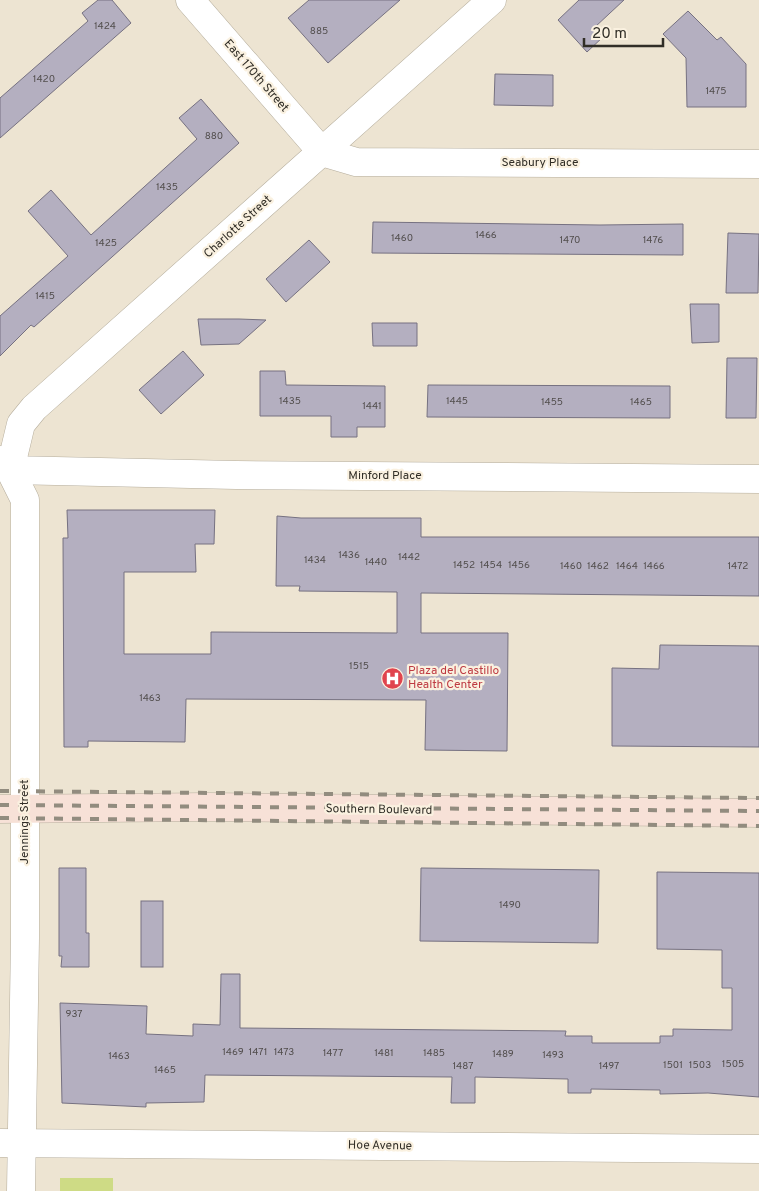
<svg xmlns="http://www.w3.org/2000/svg" width="759" height="1191" viewBox="0 0 759 1191" font-family="Overpass,sans-serif">
<style>
.green{fill:#cedb85}
.building{fill:#b4afc0;stroke:#767181}
.lines{fill:none;stroke-linecap:round;stroke-linejoin:round}
.street-casing{stroke:#b5ad9c;stroke-width:29}
.secondary-casing{stroke:#b5ad9c;stroke-width:29}
.street{stroke:#fff;stroke-width:28}
.secondary{stroke:#f7e1d7;stroke-width:28}
.rail{stroke:#928c7f;stroke-width:4;stroke-dasharray:9 9;stroke-linecap:butt}
.labels{text-anchor:middle;dominant-baseline:central;stroke-width:4.5;stroke-linejoin:round;paint-order:stroke}
.number-label{font-size:10px;fill:#524e4d}
.street-label{font-size:12px;fill:#312e27;stroke:#faf1e0}
.health-label{font-size:12px;fill:#be3a42;stroke:#faf1e0;text-anchor:start}
</style>
<rect width="100%" height="100%" fill="#ede4d2"/>
<rect class="green" x="60" y="1178" width="53" height="13"/>
<g class="building">
<path d="M 98,0 L 112,0 L 131,23 L 0,138 L 0,98 L 88,21 L 82,13 Z"/>
<path d="M 309,0 L 400,0 L 328,63 L 288,18 Z"/>
<path d="M 579,0 L 624,0 L 595,27 L 604,36 L 587,52 L 558,20 Z"/>
<path d="M 688,11 L 717,40 L 721,37 L 746,64 L 746,107 L 687,107 L 686,58 L 663,34 Z"/>
<path d="M 495,74 L 553,75 L 553,106 L 494,105 Z"/>
<path d="M 201,99 L 239,143 L 34,327 L 31,325 L 0,356 L 0,316 L 68,256 L 28,211 L 51,190 L 91,235 L 197,139 L 179,118 Z"/>
<path d="M 373,222 L 600,225 L 683,224 L 683,255 L 372,253 Z"/>
<path d="M 728,233 L 759,234 L 758,293 L 726,293 Z"/>
<path d="M 309,240 L 330,262 L 286,302 L 266,279 Z"/>
<path d="M 690,304 L 719,304 L 719,342 L 692,343 Z"/>
<path d="M 198,319 L 239,319 L 266,320 L 239,344 L 201,345 Z"/>
<path d="M 372,323 L 417,323 L 417,346 L 373,346 Z"/>
<path d="M 183,351 L 204,375 L 161,414 L 139,390 Z"/>
<path d="M 727,358 L 757,358 L 756,418 L 726,418 Z"/>
<path d="M 260,371 L 285,371 L 286,385 L 385,386 L 385,427 L 357,427 L 357,437 L 331,437 L 331,416 L 260,416 Z"/>
<path d="M 428,385 L 670,386 L 670,418 L 427,417 Z"/>
<path d="M 67,510 L 215,510 L 214,544 L 195,544 L 196,572 L 124,572 L 124,654 L 211,654 L 211,632 L 397,633 L 397,592 L 299,591 L 300,586 L 276,586 L 277,516 L 301,518 L 421,518 L 421,537 L 759,537 L 759,596 L 421,593 L 421,633 L 508,633 L 507,751 L 425,750 L 426,700 L 186,699 L 185,742 L 88,741 L 88,747 L 64,747 L 63,538 L 68,538 Z"/>
<path d="M 660,645 L 759,646 L 759,747 L 612,746 L 612,668 L 659,669 Z"/>
<path d="M 59,868 L 86,868 L 86,933 L 89,933 L 89,967 L 61,967 L 62,956 L 59,956 Z"/>
<path d="M 421,868 L 599,870 L 598,943 L 420,941 Z"/>
<path d="M 657,872 L 759,873 L 759,1097 L 708,1093 L 660,1094 L 660,1090 L 591,1089 L 591,1093 L 568,1093 L 568,1079 L 475,1077 L 475,1103 L 451,1103 L 452,1077 L 205,1075 L 204,1102 L 146,1103 L 146,1107 L 62,1103 L 60,1003 L 147,1006 L 146,1034 L 193,1036 L 193,1024 L 220,1025 L 221,974 L 240,974 L 240,1028 L 566,1031 L 565,1036 L 592,1036 L 592,1043 L 660,1043 L 660,1036 L 673,1036 L 673,1029 L 732,1030 L 732,988 L 722,988 L 722,950 L 657,949 Z"/>
<rect x="141" y="901" width="22" height="66"/>
</g>
<g class="lines">
<defs>
<g id="street">
<path d="M 190,0 L 322,152 L 356,162 L 759,164"/>
<path d="M 492,0 L 34,408 L 21,424 L 10,470 L 236,475 L 759,479"/>
<path d="M 0,460 L 10,470 L 25,500 L 25,938 L 21,1191"/>
<path d="M 0,1143 L 759,1149"/>
</g>
<path id="secondary" d="M 0,809 L 208,807 L 759,813"/>
</defs>
<use href="#street" class="street-casing"/>
<use href="#secondary" class="secondary-casing"/>
<use href="#street" class="street"/>
<use href="#secondary" class="secondary"/>
<g class="rail">
<path d="M 0,791 L 759,798"/>
<path d="M 0,805 L 759,811"/>
<path d="M 0,818 L 759,826"/>
</g>
</g>
<defs>
<symbol id="hospital-disc" viewBox="-11 -11 22 22"><circle r="9.5" fill="#e0444e" stroke="#faf1e0"/><path d="M-5-5h3v3.5h4V-5h3V5h-3V1.5h-4V5h-3Z" fill="#fff"/></symbol>
</defs>
<g fill-rule="evenodd">
<use href="#hospital-disc" x="380" y="666" width="25" height="25"/>
</g>
<g class="labels">
<g class="number-label">
<text x="105" y="26">1424</text>
<text x="319" y="31">885</text>
<text x="44" y="79">1420</text>
<text x="716" y="91">1475</text>
<text x="214" y="136">880</text>
<text x="167" y="187">1435</text>
<text x="486" y="235">1466</text>
<text x="402" y="238">1460</text>
<text x="570" y="240">1470</text>
<text x="653" y="240">1476</text>
<text x="106" y="243">1425</text>
<text x="45" y="296">1415</text>
<text x="290" y="401">1435</text>
<text x="457" y="401">1445</text>
<text x="552" y="402">1455</text>
<text x="641" y="402">1465</text>
<text x="372" y="406">1441</text>
<text x="349" y="555">1436</text>
<text x="409" y="557">1442</text>
<text x="315" y="560">1434</text>
<text x="376" y="562">1440</text>
<text x="464" y="565">1452</text>
<text x="491" y="565">1454</text>
<text x="519" y="565">1456</text>
<text x="571" y="566">1460</text>
<text x="598" y="566">1462</text>
<text x="627" y="566">1464</text>
<text x="654" y="566">1466</text>
<text x="738" y="566">1472</text>
<text x="359" y="666">1515</text>
<text x="150" y="698">1463</text>
<text x="510" y="905">1490</text>
<text x="74" y="1014">937</text>
<text x="233" y="1052">1469</text>
<text x="258" y="1052">1471</text>
<text x="284" y="1052">1473</text>
<text x="333" y="1053">1477</text>
<text x="384" y="1053">1481</text>
<text x="434" y="1053">1485</text>
<text x="503" y="1054">1489</text>
<text x="553" y="1055">1493</text>
<text x="119" y="1056">1463</text>
<text x="733" y="1064">1505</text>
<text x="673" y="1065">1501</text>
<text x="700" y="1065">1503</text>
<text x="463" y="1066">1487</text>
<text x="609" y="1066">1497</text>
<text x="165" y="1070">1465</text>
</g>
<g class="street-label">
<text transform="translate(256 76) rotate(49)">East 170th Street</text>
<text x="540" y="163">Seabury Place</text>
<text transform="translate(238 227) rotate(-42)">Charlotte Street</text>
<text x="385" y="476">Minford Place</text>
<text transform="translate(379 810) rotate(1)">Southern Boulevard</text>
<text transform="translate(25 822) rotate(-90)">Jennings Street</text>
<text transform="translate(380 1146) rotate(1)">Hoe Avenue</text>
</g>
<g class="health-label">
<text x="408" y="671">Plaza del Castillo<tspan x="408" dy="14">Health Center</tspan></text>
</g>
</g>
<path d="M584 38v8h79v-8" fill="none" stroke="#312e27" stroke-width="2.5"/>
<text x="592" y="38" font-size="15" fill="#312e27" stroke="#faf1e0" stroke-width="4" paint-order="stroke">20 m</text>
</svg>
